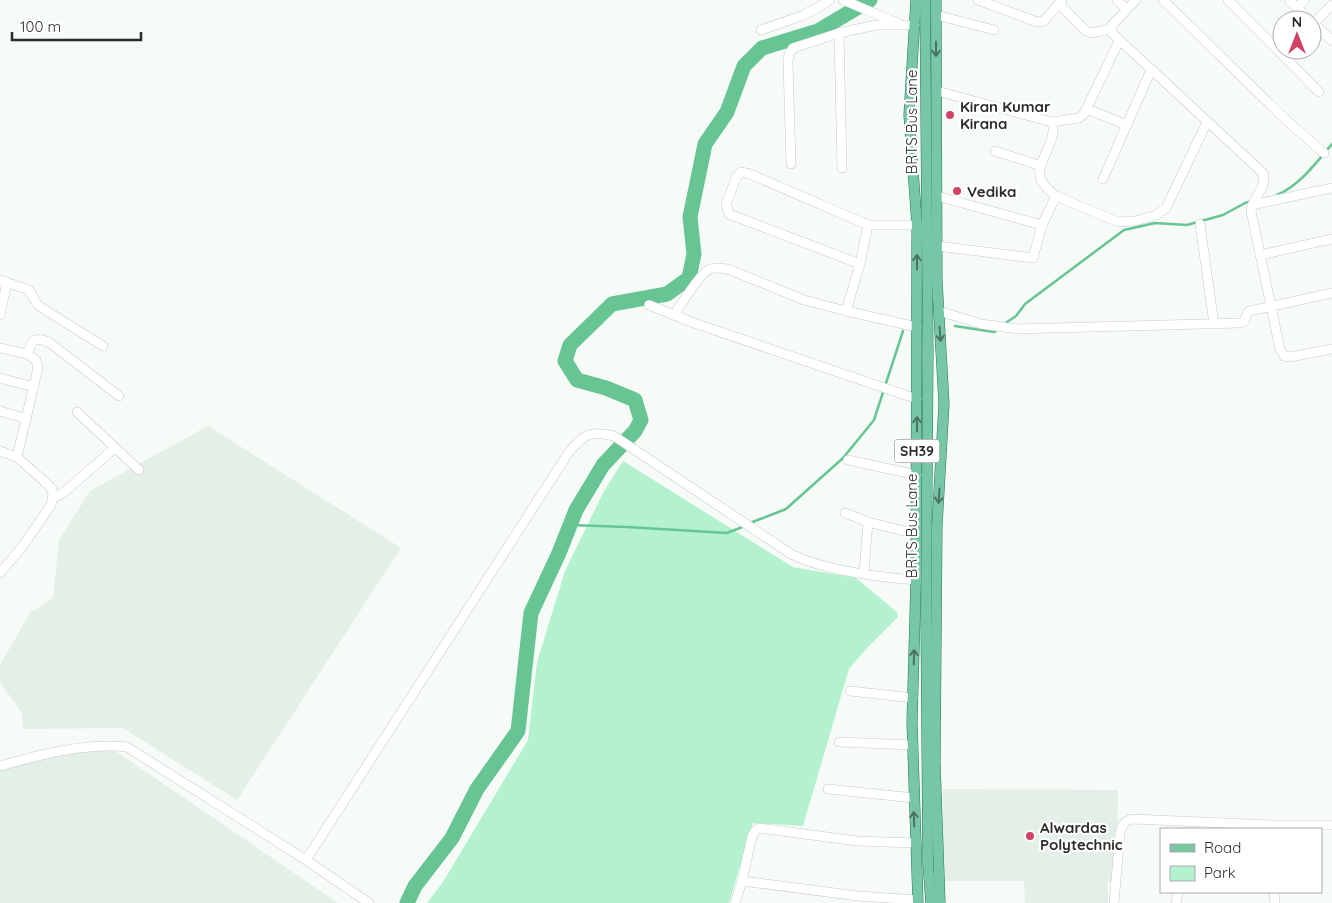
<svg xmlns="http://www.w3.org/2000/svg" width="1332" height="903" viewBox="0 0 1332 903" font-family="Quicksand,sans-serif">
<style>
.built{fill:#e3efe7}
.green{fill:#b4f2cf}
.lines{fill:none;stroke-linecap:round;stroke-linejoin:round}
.stream{stroke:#67c594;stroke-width:2.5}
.river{stroke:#67c594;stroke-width:15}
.minor-casing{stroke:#c6cac7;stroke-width:10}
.major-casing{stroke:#217854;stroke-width:11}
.minor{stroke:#fff;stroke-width:9}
.major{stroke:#77c7a6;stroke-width:10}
.oneway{stroke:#4d7262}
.poi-dot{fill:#d14266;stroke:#fff;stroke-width:2}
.labels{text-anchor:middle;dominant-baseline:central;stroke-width:4.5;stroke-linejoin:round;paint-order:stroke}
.shield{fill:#fff;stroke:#6a6b6b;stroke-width:1}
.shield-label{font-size:14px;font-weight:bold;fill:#2a2c2b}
.poi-label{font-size:15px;font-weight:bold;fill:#2a2c2b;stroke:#fff;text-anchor:start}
.street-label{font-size:15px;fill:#2a2c2b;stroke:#fff}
</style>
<rect width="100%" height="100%" fill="#f6fbf8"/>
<g class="built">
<path d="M 208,426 L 401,548 L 237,800 L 123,728 L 23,729 L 22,713 L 0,682 L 0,665 L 30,613 L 53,598 L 59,540 L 90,491 Z"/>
<path d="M 84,746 L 108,746 L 338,903 L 0,903 L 0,769 Z"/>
<path d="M 943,789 L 1118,790 L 1117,882 L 1108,882 L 1108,903 L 1025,903 L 1024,881 L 943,881 Z"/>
</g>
<path class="green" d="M 623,461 L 793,567 L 856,578 L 897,612 L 898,617 L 866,649 L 849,669 L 803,826 L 753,823 L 729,903 L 427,903 L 443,882 L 528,740 L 537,662 L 565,571 L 604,491 Z"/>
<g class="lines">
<g class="stream">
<path d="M 1277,195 C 1300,185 1316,163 1332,144"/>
<path d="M 1004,324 L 1016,316 L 1025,304 L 1124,230 L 1155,223 L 1187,225 L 1223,215 L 1245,203 L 1252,201"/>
<path d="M 955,326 L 994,332 L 998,329"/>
<path d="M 750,523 L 786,509 L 843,458 L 874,420 L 903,331"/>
<path d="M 570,525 L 627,527 L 727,533 L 745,526"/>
</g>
<path class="river" d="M 407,903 L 415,886 L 452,838 L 477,789 L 518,731 L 531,613 L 559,553 L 576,510 L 603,465 L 635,431 L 641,420 L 635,400 L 606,388 L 577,380 L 565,361 L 570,345 L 612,304 L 667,294 L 689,278 L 694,254 L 690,217 L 705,144 L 727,112 L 744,66 L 762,48 L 818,31 L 870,0"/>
<defs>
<g id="minor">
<path d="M 843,0 L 898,23"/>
<path d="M 978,0 L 1037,22 L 1044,21 L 1062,0"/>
<path d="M 1117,0 L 1126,9"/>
<path d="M 1136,0 L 1112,25 L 1112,33 L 1263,173 C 1267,188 1253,197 1251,211 L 1280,349 L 1284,356 L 1290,357 L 1332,349"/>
<path d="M 1163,0 L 1285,119 L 1324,153"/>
<path d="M 1228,0 L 1319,92"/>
<path d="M 1289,0 L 1310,20"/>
<path d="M 1059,4 L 1086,31 L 1092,33 L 1111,29"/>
<path d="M 1297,7 L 1305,0"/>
<path d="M 936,15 L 994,30"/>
<path d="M 1312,21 L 1332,41"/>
<path d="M 1314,23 L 1332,5"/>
<path d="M 761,30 L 804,15 L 830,0"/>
<path d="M 839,33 L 842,168"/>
<path d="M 937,91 L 1052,122 C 1059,142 1032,165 1042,182 C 1045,187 1051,192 1056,196 L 1042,225 L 1033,258 L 937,246"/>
<path d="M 1087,109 L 1124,124"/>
<path d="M 1052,122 L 1079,118 L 1084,114 L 1119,41"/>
<path d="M 995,151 L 1041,166"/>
<path d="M 791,164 L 788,62 L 789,54 L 793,48 L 839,33 L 876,25 L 915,25"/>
<path d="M 1103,179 L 1151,70"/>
<path d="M 937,196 L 1042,225"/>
<path d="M 1056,196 L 1118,222 L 1135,221 L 1156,215 L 1166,208 L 1207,122"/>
<path d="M 1252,205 L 1332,188"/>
<path d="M 1200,224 L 1214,324"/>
<path d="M 1260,255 L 1332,239"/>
<path d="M 860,264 L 729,214 L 726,204 L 737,176 L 741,172 L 750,174 L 868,225 L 917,225"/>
<path d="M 0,280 L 29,290 L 37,304 L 42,308 L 103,346"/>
<path d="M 649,305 L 694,323 L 917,399"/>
<path d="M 846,311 L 860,264 L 868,225"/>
<path d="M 939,311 L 981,324 L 1018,329 L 1240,323 L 1244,322 L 1248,312 L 1250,311 L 1332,293"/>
<path d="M 0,315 L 7,282"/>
<path d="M 674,315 C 681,305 698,276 708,270 C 713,267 721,268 728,269 L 804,300 L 846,311 L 917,327"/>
<path d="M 0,348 L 27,354 L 36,360 L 38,368 L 17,457"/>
<path d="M 27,354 L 33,341 C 40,338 44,340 50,343 L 119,396"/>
<path d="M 0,378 L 34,387"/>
<path d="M 0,411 L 27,419"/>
<path d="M 77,412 L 139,470"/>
<path d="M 0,451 L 17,457 L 45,482 L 52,489 L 53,494 L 51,505 L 22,547 L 0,573"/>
<path d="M 848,460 L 917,475"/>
<path d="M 53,498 L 63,493 L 115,448"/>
<path d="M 845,513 L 868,522 L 916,534"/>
<path d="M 864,573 L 868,522"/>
<path d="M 850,691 L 913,698"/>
<path d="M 839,742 L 913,745"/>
<path d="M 0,766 C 39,755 86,742 127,747 L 306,860 L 369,903"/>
<path d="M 828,789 L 914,798"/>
<path d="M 1271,825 L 1332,825"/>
<path d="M 306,860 L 569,452 C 585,433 590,431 614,436 L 791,554 C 825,571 878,577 916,580"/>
<path d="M 742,881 L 858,896 L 918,900"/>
<path d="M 1274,892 L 1275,903"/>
<path d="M 735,903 L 742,881 L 752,836 L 755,831 L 759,828 L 857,841 L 916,843"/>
<path d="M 1114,903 L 1120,833 C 1122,825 1124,821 1132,819 L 1271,825 L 1271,829"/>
<path d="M 1176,903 L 1178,892"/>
</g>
<g id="major">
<path d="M 916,0 L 909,115 L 917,225 L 916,580 L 912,722 L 918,903"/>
<path d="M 925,0 L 928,354 L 926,619 L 928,864 L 931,903"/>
<path d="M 936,0 L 937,280 L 944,404 L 937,526 L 935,763 L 940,903"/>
</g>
</defs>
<use href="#minor" class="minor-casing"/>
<use href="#major" class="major-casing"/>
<use href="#minor" class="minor"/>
<use href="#major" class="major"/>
</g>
<defs><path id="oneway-shaft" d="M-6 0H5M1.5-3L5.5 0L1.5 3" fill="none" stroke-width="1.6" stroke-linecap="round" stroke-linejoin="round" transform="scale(1.25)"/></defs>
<g class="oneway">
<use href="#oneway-shaft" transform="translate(936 49) rotate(90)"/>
<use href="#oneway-shaft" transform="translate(917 262) rotate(-90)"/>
<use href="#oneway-shaft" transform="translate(940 334) rotate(86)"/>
<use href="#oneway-shaft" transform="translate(917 424) rotate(-90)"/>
<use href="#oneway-shaft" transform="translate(939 496) rotate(94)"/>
<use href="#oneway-shaft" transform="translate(914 657) rotate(-88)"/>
<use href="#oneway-shaft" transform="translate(914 819) rotate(-92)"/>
</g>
<g class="poi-dot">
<circle cx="950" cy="115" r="5"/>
<circle cx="957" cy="191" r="5"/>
<circle cx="1030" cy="836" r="5"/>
</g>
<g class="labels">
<rect class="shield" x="894.5" y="439.5" width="45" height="23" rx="4"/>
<g class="shield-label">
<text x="917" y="451">SH39</text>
</g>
<g class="poi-label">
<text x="960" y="106">Kiran Kumar<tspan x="960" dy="17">Kirana</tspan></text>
<text x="967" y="191">Vedika</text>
<text x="1040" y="827">Alwardas<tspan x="1040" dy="17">Polytechnic</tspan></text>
</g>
<g class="street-label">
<text transform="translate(911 122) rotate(-90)">BRTS Bus Lane</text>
<text transform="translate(911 526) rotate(-90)">BRTS Bus Lane</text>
</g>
</g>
<rect x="1160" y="828" width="162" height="65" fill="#ffffff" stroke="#aaabaa"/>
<rect x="1170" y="844" width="25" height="8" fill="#77c7a6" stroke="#aaabaa"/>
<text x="1204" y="853" font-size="15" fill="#2a2c2b">Road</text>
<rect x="1170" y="866" width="25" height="15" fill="#b4f2cf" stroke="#aaabaa"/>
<text x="1204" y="878" font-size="15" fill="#2a2c2b">Park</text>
<g transform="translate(1297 35)"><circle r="24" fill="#ffffff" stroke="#aaabaa"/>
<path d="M0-4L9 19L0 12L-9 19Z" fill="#d14266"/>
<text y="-8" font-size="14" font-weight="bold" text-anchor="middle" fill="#2a2c2b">N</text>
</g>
<path d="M12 32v8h129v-8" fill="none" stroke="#2a2c2b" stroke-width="2.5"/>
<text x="20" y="32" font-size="15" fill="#2a2c2b" stroke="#ffffff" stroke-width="4" paint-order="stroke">100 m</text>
</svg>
